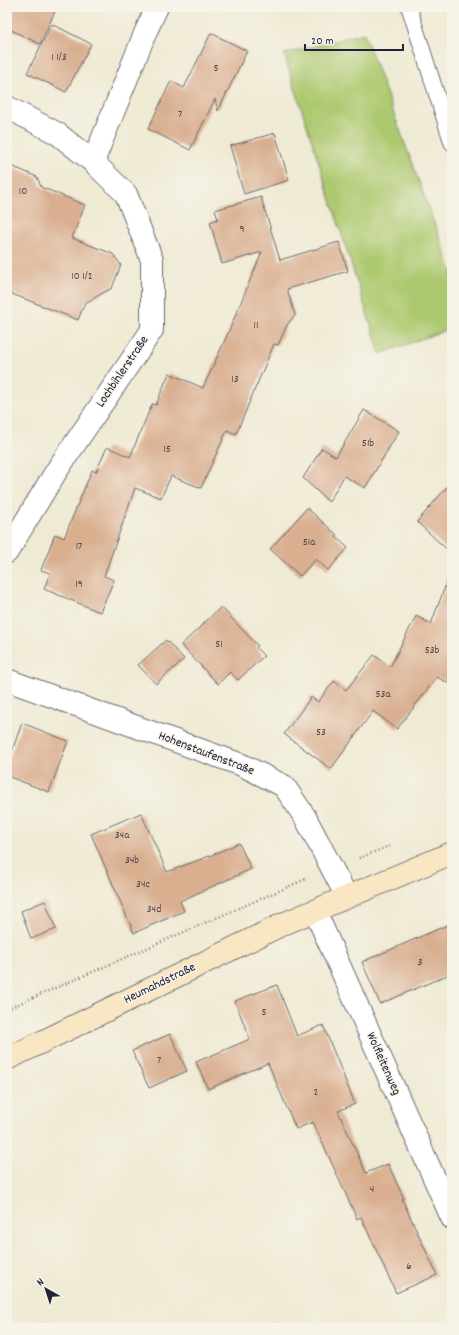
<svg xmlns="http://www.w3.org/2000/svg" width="459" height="1335" viewBox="0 0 459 1335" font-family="Dekko,sans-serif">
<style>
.green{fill:#adc970;stroke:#687656}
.building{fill:#d9af90}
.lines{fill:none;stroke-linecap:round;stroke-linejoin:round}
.service-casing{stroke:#6a6870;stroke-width:17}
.minor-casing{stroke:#6a6870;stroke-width:24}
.secondary-casing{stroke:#6a6870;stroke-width:24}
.path{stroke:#6a6870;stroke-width:2.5;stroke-dasharray:1 3;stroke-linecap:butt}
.service{stroke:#fff;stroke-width:15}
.minor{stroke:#fff;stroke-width:22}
.secondary{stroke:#f9e7c3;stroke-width:22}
.labels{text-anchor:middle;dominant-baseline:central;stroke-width:3;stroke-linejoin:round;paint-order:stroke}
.number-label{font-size:11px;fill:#504550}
.street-label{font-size:13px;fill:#22223b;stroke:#f7f3e8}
</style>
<rect width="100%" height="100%" fill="#f7f3e8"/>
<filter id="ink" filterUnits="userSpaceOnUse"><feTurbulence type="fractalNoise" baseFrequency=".025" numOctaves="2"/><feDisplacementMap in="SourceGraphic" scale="8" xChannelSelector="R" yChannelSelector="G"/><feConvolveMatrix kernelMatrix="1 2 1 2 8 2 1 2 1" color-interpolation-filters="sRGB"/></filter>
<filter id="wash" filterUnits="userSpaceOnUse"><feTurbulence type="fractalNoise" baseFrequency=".012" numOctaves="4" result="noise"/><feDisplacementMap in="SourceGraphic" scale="16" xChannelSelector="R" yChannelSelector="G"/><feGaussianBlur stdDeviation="0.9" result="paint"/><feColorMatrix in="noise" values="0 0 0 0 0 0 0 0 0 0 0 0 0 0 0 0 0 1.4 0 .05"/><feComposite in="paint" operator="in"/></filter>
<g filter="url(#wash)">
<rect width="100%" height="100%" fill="#efead3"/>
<path class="green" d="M 364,33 L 452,271 L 452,328 L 380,354 L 284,54 Z"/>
<g id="blocks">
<g class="building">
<path d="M 7,7 L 57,7 L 40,44 L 7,28 Z"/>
<path d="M 52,24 L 91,44 L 66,92 L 27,73 Z"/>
<path d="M 211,33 L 247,51 L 218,111 L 215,99 L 190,150 L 148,129 L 171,81 L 184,88 Z"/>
<path d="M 275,133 L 289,180 L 244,194 L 230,146 Z"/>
<path d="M 7,164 L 37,177 L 41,187 L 85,205 L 72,238 L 113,254 L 121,265 L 112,288 L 85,303 L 78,320 L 7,292 Z"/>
<path d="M 261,197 L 280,260 L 339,242 L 348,271 L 287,289 L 295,315 L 287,325 L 278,345 L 274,344 L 236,434 L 227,430 L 201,488 L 171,476 L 161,498 L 135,488 L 104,576 L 114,580 L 100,612 L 44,589 L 50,573 L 41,570 L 55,534 L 64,538 L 92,470 L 96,472 L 107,447 L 130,457 L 152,404 L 156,405 L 169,373 L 203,388 L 228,333 L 262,252 L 222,264 L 210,222 L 218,219 L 215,210 Z"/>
<path d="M 364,410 L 399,431 L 365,488 L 344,476 L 329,502 L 303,478 L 322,448 L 336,457 Z"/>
<path d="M 452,481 L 452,554 L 417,522 Z"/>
<path d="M 307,508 L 337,535 L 336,537 L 348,548 L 328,570 L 316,559 L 300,576 L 270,549 Z"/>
<path d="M 449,576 L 452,576 L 452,685 L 437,677 L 397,729 L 373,711 L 331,769 L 284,734 L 311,697 L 318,702 L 334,681 L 346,690 L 374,655 L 390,667 L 416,616 L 431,624 Z"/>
<path d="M 221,607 L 258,646 L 256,648 L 264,656 L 238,680 L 230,672 L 218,684 L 181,645 Z"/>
<path d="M 166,640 L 184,659 L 156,684 L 138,665 Z"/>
<path d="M 22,723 L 68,741 L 49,792 L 7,776 L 7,765 Z"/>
<path d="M 141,813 L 167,872 L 212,855 L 239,843 L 251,869 L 180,901 L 184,911 L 134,933 L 91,834 Z"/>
<path d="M 45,901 L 56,929 L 31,939 L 21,911 Z"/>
<path d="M 452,923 L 452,973 L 380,1004 L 362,962 Z"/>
<path d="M 277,985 L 297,1036 L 323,1025 L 355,1104 L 338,1111 L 366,1173 L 388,1164 L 404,1199 L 402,1199 L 437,1275 L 396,1293 L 361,1217 L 357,1219 L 313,1122 L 296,1129 L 268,1063 L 208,1089 L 196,1062 L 250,1039 L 235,1001 Z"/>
<path d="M 170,1034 L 187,1071 L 149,1088 L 132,1051 Z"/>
</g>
</g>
</g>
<g filter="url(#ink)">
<use href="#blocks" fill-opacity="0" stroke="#6a6870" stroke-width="1"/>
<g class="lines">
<defs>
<path id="service" d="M 409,7 L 452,143"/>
<g id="minor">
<path d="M 7,107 L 58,134 L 93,162 L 126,194 L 152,260 L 152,330 L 57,470 L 7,552"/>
<path d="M 93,162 L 146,31 L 157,7"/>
<path d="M 7,680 L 242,765 L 284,786 L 305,817 L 347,897"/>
<path d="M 315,911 L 452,1218"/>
</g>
<path id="secondary" d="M 7,1059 L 283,924 L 452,853"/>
</defs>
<use href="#service" class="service-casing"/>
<use href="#minor" class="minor-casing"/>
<use href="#secondary" class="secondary-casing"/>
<g class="path">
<path d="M 359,858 L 392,845"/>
<path d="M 7,1009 L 306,879"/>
</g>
<use href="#service" class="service"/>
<use href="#minor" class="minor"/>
<use href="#secondary" class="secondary"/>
</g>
</g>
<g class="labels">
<g class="number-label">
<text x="59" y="58">1 1/3</text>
<text x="216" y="69">5</text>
<text x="180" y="115">7</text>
<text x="23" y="192">10</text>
<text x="242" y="230">9</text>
<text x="82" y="277">10 1/2</text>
<text x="256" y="326">11</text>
<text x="235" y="380">13</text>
<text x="368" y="444">51b</text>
<text x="167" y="450">15</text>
<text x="309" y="543">51a</text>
<text x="79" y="547">17</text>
<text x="79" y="585">19</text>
<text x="219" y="645">51</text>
<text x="432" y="651">53b</text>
<text x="383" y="695">53a</text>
<text x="321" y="733">53</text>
<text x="122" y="836">34a</text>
<text x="132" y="861">34b</text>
<text x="143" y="885">34c</text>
<text x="154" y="910">34d</text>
<text x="420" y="963">3</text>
<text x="264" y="1013">5</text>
<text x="159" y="1061">7</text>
<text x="316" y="1093">2</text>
<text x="372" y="1190">4</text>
<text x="409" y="1267">6</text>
</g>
<g class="street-label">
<text transform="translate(123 372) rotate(-56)">Lochbihlerstraße</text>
<text transform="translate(206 754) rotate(21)">Hohenstaufenstraße</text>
<text transform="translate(160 984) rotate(-26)">Heumahdstraße</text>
<text transform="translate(383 1064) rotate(66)">Wolfleitenweg</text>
</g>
</g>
<rect width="459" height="1335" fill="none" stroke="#f7f3e8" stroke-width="24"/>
<g transform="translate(46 1289) rotate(321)" stroke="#f7f3e8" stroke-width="3" paint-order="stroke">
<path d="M0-3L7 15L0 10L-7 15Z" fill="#22223b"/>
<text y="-6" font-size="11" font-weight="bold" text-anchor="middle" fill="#22223b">N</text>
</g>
<path d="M305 44v6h98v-6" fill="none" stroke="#22223b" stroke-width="2"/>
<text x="311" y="44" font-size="12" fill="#22223b" stroke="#f7f3e8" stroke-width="3" paint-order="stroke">20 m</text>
</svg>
